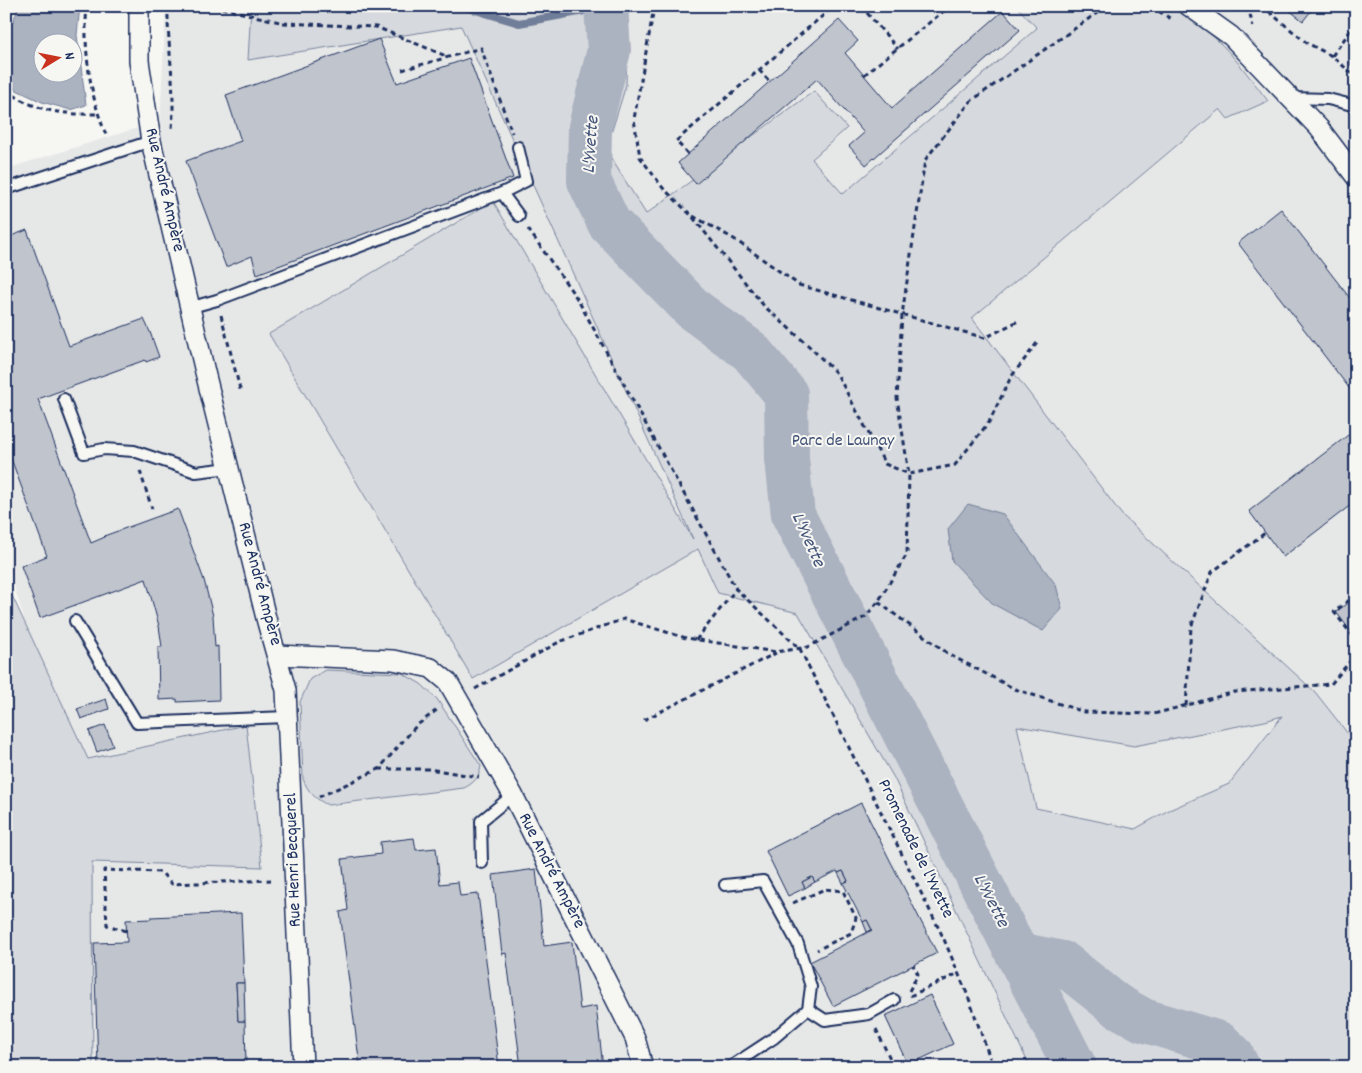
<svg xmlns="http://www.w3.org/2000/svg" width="1362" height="1073" viewBox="0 0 1362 1073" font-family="Dekko,sans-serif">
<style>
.built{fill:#e6e7e7}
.green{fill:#d6d9dd;stroke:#78849e;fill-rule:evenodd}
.water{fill:#abb2c0;stroke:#717e99;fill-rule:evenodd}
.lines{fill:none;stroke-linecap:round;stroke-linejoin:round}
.stream{stroke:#717e99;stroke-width:8}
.river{stroke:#abb2c0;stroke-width:44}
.building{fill:#c0c4cd;stroke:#1b2f5e}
.service-casing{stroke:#1b2f5e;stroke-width:14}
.minor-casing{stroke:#1b2f5e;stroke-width:22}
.path{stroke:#1b2f5e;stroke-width:3;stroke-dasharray:5 4;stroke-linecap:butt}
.service{stroke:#f6f6f2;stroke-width:10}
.minor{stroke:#f6f6f2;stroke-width:19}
.labels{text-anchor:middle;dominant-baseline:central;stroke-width:4;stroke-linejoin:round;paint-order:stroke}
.street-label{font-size:18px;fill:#1b2f5e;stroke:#f6f6f2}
.park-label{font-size:18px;fill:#405177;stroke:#f6f6f2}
.water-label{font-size:19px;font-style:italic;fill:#46567b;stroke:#f6f6f2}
</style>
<rect width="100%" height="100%" fill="#f6f6f2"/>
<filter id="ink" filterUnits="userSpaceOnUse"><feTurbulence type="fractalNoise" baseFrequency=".02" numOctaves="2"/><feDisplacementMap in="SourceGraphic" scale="10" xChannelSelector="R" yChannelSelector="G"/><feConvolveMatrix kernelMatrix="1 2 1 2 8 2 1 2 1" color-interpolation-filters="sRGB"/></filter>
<g filter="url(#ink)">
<path class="built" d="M 166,6 L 1356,6 L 1356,1067 L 69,1067 L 64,751 L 6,559 L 6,169 L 160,121 Z"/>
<g class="green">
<path d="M 251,6 L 628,6 L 626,85 L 606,150 L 646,214 L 814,91 L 847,128 L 812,159 L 843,194 L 1037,28 L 1016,6 L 1164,6 C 1211,23 1238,62 1268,101 L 1228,119 L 1220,109 L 972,318 L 1122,515 L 1315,692 L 1356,744 L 1356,1067 L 1030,1067 L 894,778 L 798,613 L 718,593 L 698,549 L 473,679 L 269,334 L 493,201 L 693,539 L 461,26 L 248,60 ZM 1282,716 L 1229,784 L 1167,811 L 1135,829 L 1036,808 L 1017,726 L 1134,746 L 1265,721 Z"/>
<path d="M 6,577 L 10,591 L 88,759 L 246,725 L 262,867 L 92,862 L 93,1067 L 6,1067 Z"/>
<path d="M 325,670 L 402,673 L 421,684 L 437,699 L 481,766 C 479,778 474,783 464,788 L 328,805 C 315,799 308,792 303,779 L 300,702 L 310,679 Z"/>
</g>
<g class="water">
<path d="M 19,6 L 80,6 L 77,35 L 86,105 L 71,110 L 42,102 L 8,86 L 6,82 L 6,39 ZM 42,42 L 72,42 L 72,72 L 42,72 Z"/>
<path d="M 968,504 L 1003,514 L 1056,585 L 1062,609 L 1043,631 L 993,604 L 952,561 L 948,529 Z"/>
</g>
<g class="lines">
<path class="stream" d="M 462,6 L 519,23 L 606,7"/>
<g class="river">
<path d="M 606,6 L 609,50 L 590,127 L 589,181 L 609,223 L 694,310 L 750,351 L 786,394 L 787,459 L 793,515 L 1075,1067"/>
<path d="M 1018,954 L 1063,963 L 1116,1005 L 1143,1020 L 1219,1043 L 1232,1055 L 1238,1067"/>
</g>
</g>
<g class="building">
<path d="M 1284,6 L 1315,6 L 1303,21 Z"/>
<path d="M 1003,11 L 1020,30 L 866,165 L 849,146 L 864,133 L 817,79 L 696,184 L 678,163 L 839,20 L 858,41 L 845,53 L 892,108 Z"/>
<path d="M 379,39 L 397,83 L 469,58 L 513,178 L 257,274 L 252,256 L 226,267 L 186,161 L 241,141 L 226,95 Z"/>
<path d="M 1281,209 L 1356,306 L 1356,397 L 1238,243 Z"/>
<path d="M 27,230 L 69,346 L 144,319 L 150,332 L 159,357 L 146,362 L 145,360 L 38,399 L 91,543 L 105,537 L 104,536 L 178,509 L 204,580 L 213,616 L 215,647 L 218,646 L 219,700 L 177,702 L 177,699 L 159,700 L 158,647 L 162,647 L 159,626 L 146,579 L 40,618 L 21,566 L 47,556 L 6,445 L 6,238 Z"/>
<path d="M 1356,429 L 1356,501 L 1283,557 L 1249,511 Z"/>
<path d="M 1356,596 L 1356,638 L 1336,612 Z"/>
<path d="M 106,699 L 109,709 L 81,719 L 77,709 Z"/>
<path d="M 105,725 L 113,746 L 97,752 L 89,731 Z"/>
<path d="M 861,803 L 937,953 L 833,1006 L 810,962 L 872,930 L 867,920 L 863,922 L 843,883 L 848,881 L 843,871 L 838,873 L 837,871 L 815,882 L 812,877 L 802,882 L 805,888 L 788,896 L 766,851 Z"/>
<path d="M 414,838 L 416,850 L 436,848 L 440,884 L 458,882 L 460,896 L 478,894 L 499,1067 L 360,1067 L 340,912 L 348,910 L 342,859 L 381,854 L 380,842 Z"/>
<path d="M 536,869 L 544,946 L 572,942 L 580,1009 L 596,1006 L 603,1067 L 521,1067 L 506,953 L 502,954 L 493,875 Z"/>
<path d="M 843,871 L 848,881 L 843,883 L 838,873 Z"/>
<path d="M 812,877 L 815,882 L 805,888 L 802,882 Z"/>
<path d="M 241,913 L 244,983 L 236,983 L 238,1021 L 245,1021 L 246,1067 L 98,1067 L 94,943 L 127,942 L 126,920 L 151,919 L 151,917 Z"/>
<path d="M 867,920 L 872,930 L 867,932 L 863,922 Z"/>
<path d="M 236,983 L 244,983 L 245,1021 L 238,1021 Z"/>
<path d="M 930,995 L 953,1044 L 908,1065 L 885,1016 Z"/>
</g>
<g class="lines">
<defs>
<g id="service">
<path d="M 1291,98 L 1328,99 L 1356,106"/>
<path d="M 518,147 L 526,181 L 502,193 L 519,216"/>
<path d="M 6,189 L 151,141"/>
<path d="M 192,307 L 217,300 L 502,193"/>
<path d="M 64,399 L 84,453 L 104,449 L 134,451 L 196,472 L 229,468"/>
<path d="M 75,621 L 137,723 L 288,717"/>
<path d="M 482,863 L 481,821 L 513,795"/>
<path d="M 725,885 L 763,881 L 798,944 L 811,987 L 808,1009 L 825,1020 L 869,1014 L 894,1000"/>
<path d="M 730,1067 L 774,1038 L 808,1009"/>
</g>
<g id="minor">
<path d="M 139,6 L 139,61 L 151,141 L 205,372 L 267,622 L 286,690 L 303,1067"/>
<path d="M 1189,6 L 1231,36 L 1319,128 L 1356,177"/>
<path d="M 277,655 L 393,660 L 431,668 L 448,682 L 513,795 L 635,1038 L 643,1067"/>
</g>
</defs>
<use href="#service" class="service-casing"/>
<use href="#minor" class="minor-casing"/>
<g class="path">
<path d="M 87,6 C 83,49 90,98 107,137"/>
<path d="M 168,6 C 167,47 176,87 172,128"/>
<path d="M 213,6 L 284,23 L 376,27 L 446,56"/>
<path d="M 651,6 L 653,13 L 634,119 L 640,157 L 663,188 L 691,215 L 764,306 L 810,347 L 837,374 L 885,464 L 909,474 L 955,465 L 989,422 L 1011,377 L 1037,343"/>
<path d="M 861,6 L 898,49"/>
<path d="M 1151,6 L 1171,19"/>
<path d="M 1248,6 L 1253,27"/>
<path d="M 1262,6 L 1307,43 L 1332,56 L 1356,77"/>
<path d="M 6,26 L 13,6"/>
<path d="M 1356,53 L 1351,62 L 1352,73 L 1356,73"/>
<path d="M 1332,56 L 1356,23"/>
<path d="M 402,70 L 481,48 L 512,133"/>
<path d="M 759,70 L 770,82"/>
<path d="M 864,75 L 950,6"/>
<path d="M 6,90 C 35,111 62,115 97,114"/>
<path d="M 688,154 L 676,141 L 834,6"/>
<path d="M 693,216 L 734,239 L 799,285 L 985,338 L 1020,320"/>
<path d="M 528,229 L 578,300 L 736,589 L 800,649 L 943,937 L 968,996 L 993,1067"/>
<path d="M 221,315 L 241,393"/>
<path d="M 140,471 L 152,509"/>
<path d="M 1356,595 L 1334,612 L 1356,640"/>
<path d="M 878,602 L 950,655 L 1015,689 L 1084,712 L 1154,714 L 1235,692 L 1331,684 L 1356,654"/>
<path d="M 696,640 L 736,589"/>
<path d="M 475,689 L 559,642 L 624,619 L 686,638 L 776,652 L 808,647 L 865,617 L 878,602 L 907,554 L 909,474 L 897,398 L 902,315 L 925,160 L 971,101 L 1107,6"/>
<path d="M 1186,706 L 1191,627 L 1212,572 L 1265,533"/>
<path d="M 644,720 L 776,653"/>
<path d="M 379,769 L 429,769 L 479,777"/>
<path d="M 319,797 L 379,769 L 416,726 L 438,709"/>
<path d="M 793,903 L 825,889 L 843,891 L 856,918 L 851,933 L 817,950"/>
<path d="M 126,931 L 107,925 L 104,870 L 161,872 L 172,884 L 271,880"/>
<path d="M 909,991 L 918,974 L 913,965"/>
<path d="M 910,996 L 959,973"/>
<path d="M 876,1029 L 894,1067"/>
</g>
<use href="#service" class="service"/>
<use href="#minor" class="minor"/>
</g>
</g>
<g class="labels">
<g class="street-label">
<text transform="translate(164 190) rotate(77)">Rue André Ampère</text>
<text transform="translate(259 584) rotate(75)">Rue André Ampère</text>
<text transform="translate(915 849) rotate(64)">Promenade de l'Yvette</text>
<text transform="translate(294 860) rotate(-92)">Rue Henri Becquerel</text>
<text transform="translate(551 871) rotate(63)">Rue André Ampère</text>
</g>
<g class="park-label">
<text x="843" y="441">Parc de Launay</text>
</g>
<g class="water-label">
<text transform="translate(592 145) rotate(-86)">L'Yvette</text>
<text transform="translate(807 540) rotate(66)">L'Yvette</text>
<text transform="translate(990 901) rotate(63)">L'Yvette</text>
</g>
</g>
<rect width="1362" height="1073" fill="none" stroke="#f6f6f2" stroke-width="25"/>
<rect x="12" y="12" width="1337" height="1048" fill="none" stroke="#1b2f5e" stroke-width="2" filter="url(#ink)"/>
<g transform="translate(58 58) rotate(80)"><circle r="24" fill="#f6f6f2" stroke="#9ea6b7"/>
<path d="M0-4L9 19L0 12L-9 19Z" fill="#c8321e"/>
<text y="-8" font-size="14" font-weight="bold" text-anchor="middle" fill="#1b2f5e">N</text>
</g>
</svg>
